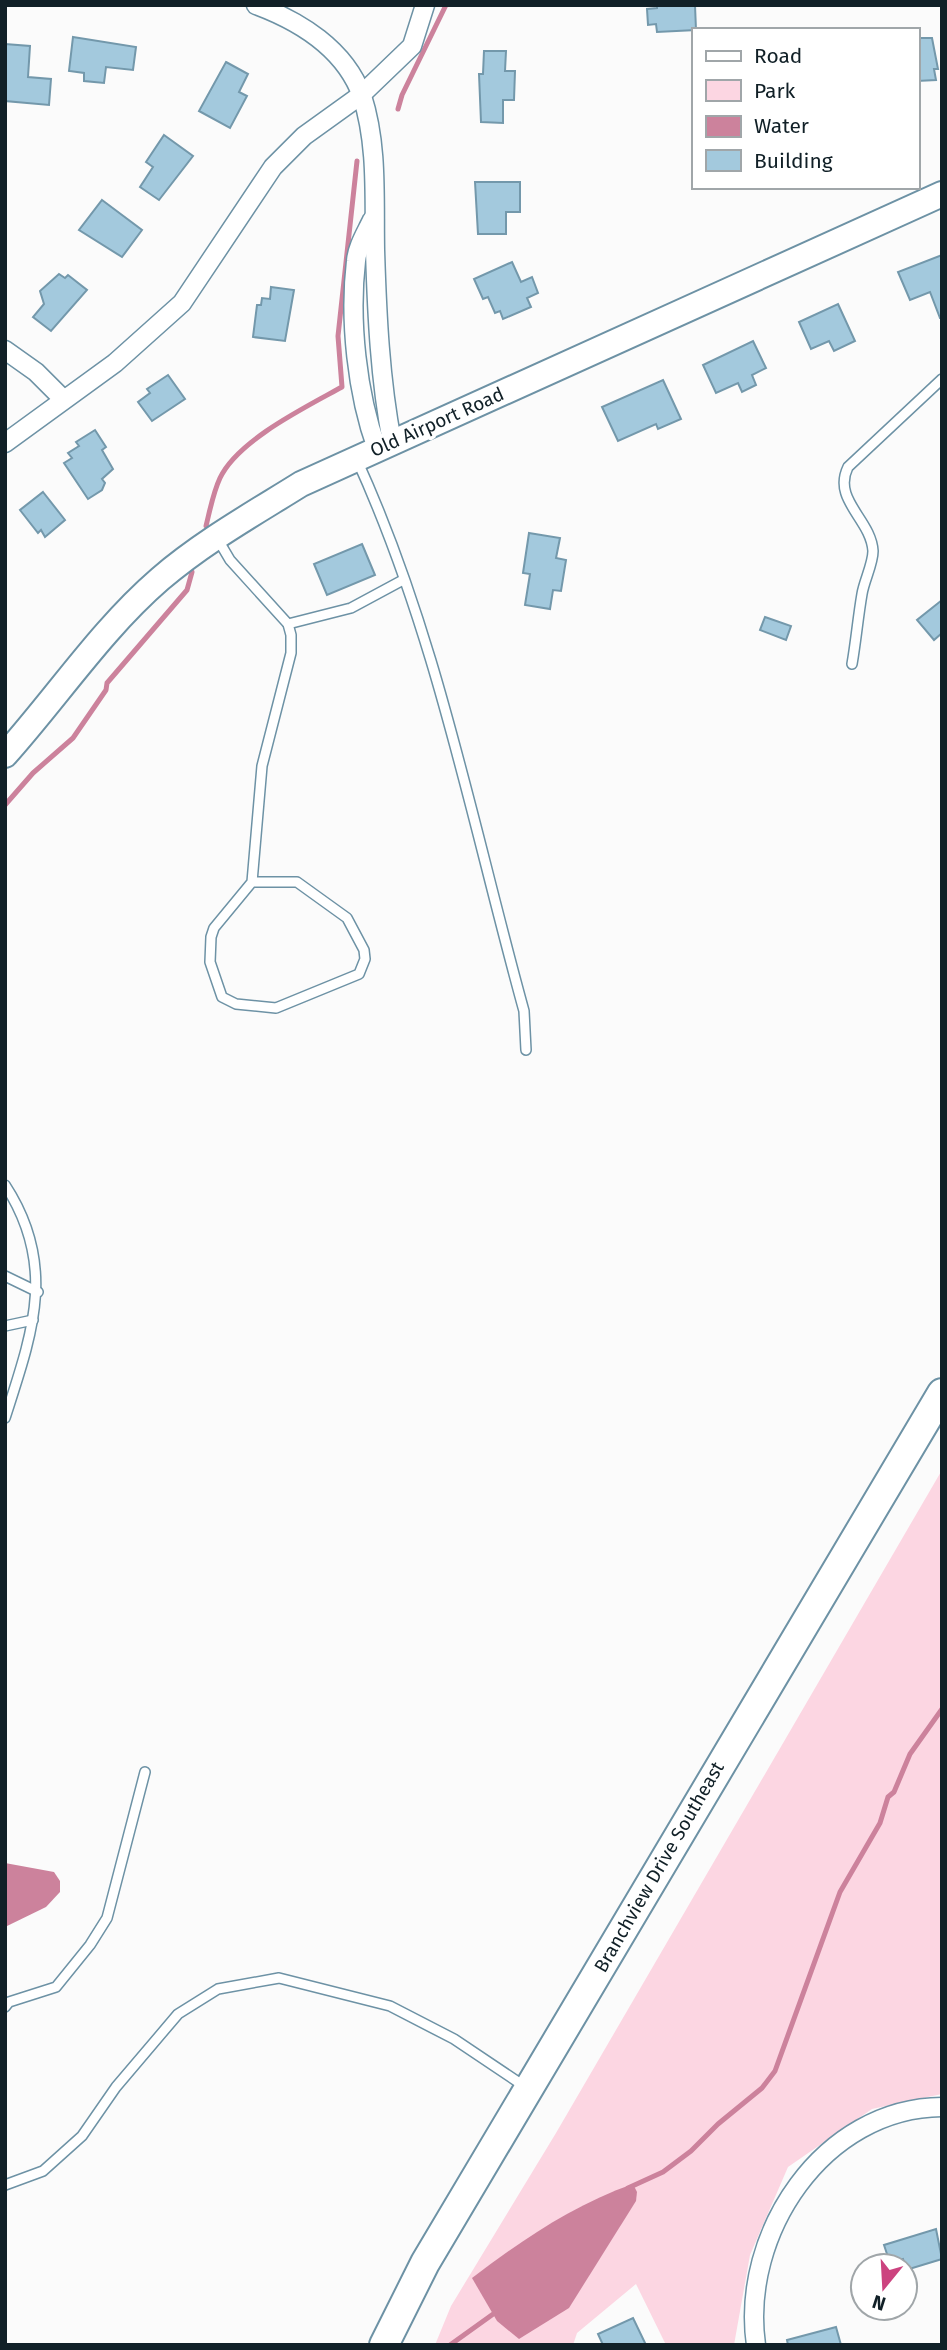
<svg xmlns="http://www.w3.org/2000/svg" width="947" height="2350" viewBox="0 0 947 2350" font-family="'Fira Sans',sans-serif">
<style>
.green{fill:#fcd6e2}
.water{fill:#cc829c}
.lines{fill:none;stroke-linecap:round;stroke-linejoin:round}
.stream{stroke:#cc829c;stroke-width:5}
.building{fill:#a3c9dd;stroke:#7398ab;stroke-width:2}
.lane-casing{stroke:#6d92a5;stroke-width:12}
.street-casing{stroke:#6d92a5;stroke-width:21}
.secondary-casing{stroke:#6d92a5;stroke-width:28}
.primary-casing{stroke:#6d92a5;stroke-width:32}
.lane{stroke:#fff;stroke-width:9}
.street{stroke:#fff;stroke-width:18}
.secondary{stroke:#fff;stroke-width:24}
.primary{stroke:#fff;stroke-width:28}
.labels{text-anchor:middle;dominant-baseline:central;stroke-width:7;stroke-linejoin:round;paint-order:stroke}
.street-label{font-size:19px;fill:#112027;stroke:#fff}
</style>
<rect width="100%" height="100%" fill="#fbfbfb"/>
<path class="green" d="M 942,1470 L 942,2094 L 872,2109 L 788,2167 L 750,2255 L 734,2345 L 666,2345 L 636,2284 L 577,2333 L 573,2345 L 435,2345 L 451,2306 L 556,2133 Z"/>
<g class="water">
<path d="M 5,1863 L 54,1872 L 60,1881 L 60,1892 L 46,1907 L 5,1927 Z"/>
<path d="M 633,2184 L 637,2192 L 636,2201 L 569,2308 L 519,2339 L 497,2321 L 472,2278 C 522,2240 573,2205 633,2184 Z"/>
</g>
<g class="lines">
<g class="stream">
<path d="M 398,109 L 402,95 L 446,5"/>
<path d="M 206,526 C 210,510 213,493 220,478 C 238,440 306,407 342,387 L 338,336 L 357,161"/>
<path d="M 5,805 L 33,773 L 73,738 L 106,690 L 107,683 L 187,590 L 192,572"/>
<path d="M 628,2188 L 663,2172 L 691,2151 L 718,2124 L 762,2088 L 775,2071 L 840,1892 L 880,1823 L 888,1797 L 894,1792 L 910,1754 L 942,1709"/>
<path d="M 450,2345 L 496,2312"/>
</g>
</g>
<g class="building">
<path d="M 657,5 L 695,5 L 696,30 L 657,32 L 656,24 L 648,25 L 647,9 L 657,8 Z"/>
<path d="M 73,37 L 136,47 L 133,70 L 106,67 L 104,83 L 84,81 L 84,73 L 69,71 Z"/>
<path d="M 917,38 L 932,38 L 938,69 L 934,69 L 936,80 L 917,81 Z"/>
<path d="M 5,44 L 30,46 L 28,77 L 51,79 L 49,105 L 5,101 Z"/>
<path d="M 484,51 L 506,51 L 505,71 L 515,71 L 514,100 L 503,100 L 503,123 L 481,122 L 479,74 L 483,74 Z"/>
<path d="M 226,62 L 248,74 L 239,92 L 247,96 L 230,128 L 199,111 Z"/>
<path d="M 164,135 L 193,156 L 159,200 L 140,187 L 153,167 L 146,162 Z"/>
<path d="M 475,182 L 520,182 L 520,212 L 506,212 L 506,234 L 478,234 Z"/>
<path d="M 102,200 L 142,230 L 122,257 L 79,230 Z"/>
<path d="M 942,255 L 942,318 L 940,318 L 930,292 L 910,300 L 898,272 Z"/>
<path d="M 512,262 L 521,282 L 532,277 L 538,293 L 527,298 L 531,307 L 503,319 L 500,311 L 495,313 L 488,297 L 483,299 L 474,279 Z"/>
<path d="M 59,274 L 65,278 L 68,275 L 87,290 L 51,331 L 33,317 L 44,304 L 40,291 Z"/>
<path d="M 271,287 L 294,290 L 285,341 L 253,337 L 257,305 L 261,305 L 262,298 L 270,299 Z"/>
<path d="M 838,304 L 855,341 L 834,351 L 829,341 L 811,349 L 799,322 Z"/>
<path d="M 753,341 L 766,368 L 752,375 L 756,385 L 742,392 L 738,383 L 716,393 L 703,365 Z"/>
<path d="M 168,375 L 185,399 L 152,421 L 138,402 L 150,393 L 147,389 Z"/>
<path d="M 663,380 L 681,419 L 658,429 L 656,424 L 618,441 L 602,407 Z"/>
<path d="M 95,430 L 106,447 L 102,450 L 113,469 L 102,479 L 105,483 L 102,490 L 88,499 L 64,463 L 72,458 L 68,453 L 79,446 L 76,442 Z"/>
<path d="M 43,492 L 65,520 L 45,537 L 41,530 L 38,533 L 20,510 Z"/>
<path d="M 529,533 L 560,538 L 556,558 L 566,560 L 561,591 L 553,590 L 550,609 L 525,605 L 530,574 L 523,573 Z"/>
<path d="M 362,544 L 375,575 L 327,595 L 314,564 Z"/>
<path d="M 942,600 L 942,633 L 934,640 L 917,620 Z"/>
<path d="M 765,617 L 791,626 L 786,640 L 760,630 Z"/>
<path d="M 936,2229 L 942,2259 L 906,2270 L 903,2259 L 890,2263 L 884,2245 Z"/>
<path d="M 633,2318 L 646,2345 L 603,2345 L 598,2334 Z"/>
<path d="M 836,2327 L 841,2345 L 788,2345 L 787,2340 Z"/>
</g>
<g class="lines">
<defs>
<g id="lane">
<path d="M 357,460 C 437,635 473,827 524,1011 L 526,1050"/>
<path d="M 217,538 L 230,560 L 288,624 L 291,635 L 291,653 L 262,766 L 252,882 L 214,928 L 211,937 L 210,962 L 222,997 L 236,1004 L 276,1008 L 359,974 L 365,959 L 364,950 L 347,918 L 297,882 L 252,882"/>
<path d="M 288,624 L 351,608 L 403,580"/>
<path d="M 852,664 C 856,641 858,617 862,594 C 864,581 873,564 873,551 C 871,519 832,500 848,467 L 942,379"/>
<path d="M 5,1185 C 58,1266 32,1334 5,1418"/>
<path d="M 5,1276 L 38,1292"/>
<path d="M 5,1326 L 33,1320"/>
<path d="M 5,2007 L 9,2002 L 56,1987 L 90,1945 L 107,1918 L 145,1772"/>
<path d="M 5,2185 L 43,2171 L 82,2136 L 116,2087 L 178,2014 L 218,1989 L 279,1978 L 390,2006 L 454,2039 L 527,2088"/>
</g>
<g id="street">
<path d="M 256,5 C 299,21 345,49 362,96 C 378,145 374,199 375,250 C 377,315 380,379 392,442"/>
<path d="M 372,220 C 366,233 357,247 356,261 C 349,320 357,394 377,449"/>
<path d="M 5,350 L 36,372 L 63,399"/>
<path d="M 5,443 L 115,363 L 182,303 L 273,167 L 304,136 L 361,95 L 412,46 L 425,5"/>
<path d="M 756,2345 C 740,2234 823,2108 942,2107"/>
</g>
<path id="secondary" d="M 5,755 C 57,697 101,630 160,579 C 203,542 253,514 301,484 L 942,194"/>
<path id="primary" d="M 384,2345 L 425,2263 L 942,1393"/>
</defs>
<use href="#lane" class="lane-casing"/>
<use href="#street" class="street-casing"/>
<use href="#secondary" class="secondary-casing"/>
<use href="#primary" class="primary-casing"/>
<use href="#lane" class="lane"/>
<use href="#street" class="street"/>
<use href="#secondary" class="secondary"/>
<use href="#primary" class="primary"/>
</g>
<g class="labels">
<g class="street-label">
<text transform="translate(437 422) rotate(-24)">Old Airport Road</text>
<text transform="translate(659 1867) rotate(-60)">Branchview Drive Southeast</text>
</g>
</g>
<rect width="947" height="2350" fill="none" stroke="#112027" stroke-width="14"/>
<rect x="692" y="28" width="228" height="161" fill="#ffffff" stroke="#a0a6a9" stroke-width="2"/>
<rect x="706" y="51" width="35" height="10" fill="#ffffff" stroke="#a0a6a9" stroke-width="2"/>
<text x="754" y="63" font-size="21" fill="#112027">Road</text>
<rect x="706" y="80" width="35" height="21" fill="#fcd6e2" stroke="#a0a6a9" stroke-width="2"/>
<text x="754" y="98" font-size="21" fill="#112027">Park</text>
<rect x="706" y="116" width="35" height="21" fill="#cc829c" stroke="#a0a6a9" stroke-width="2"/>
<text x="754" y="133" font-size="21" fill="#112027">Water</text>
<rect x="706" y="150" width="35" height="21" fill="#a3c9dd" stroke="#a0a6a9" stroke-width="2"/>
<text x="754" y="168" font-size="21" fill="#112027">Building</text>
<g transform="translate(884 2287) rotate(198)"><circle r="33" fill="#ffffff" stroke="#a0a6a9" stroke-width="2"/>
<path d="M0-5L12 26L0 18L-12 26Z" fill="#cc437f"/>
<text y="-10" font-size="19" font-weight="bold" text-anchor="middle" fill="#112027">N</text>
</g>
</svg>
